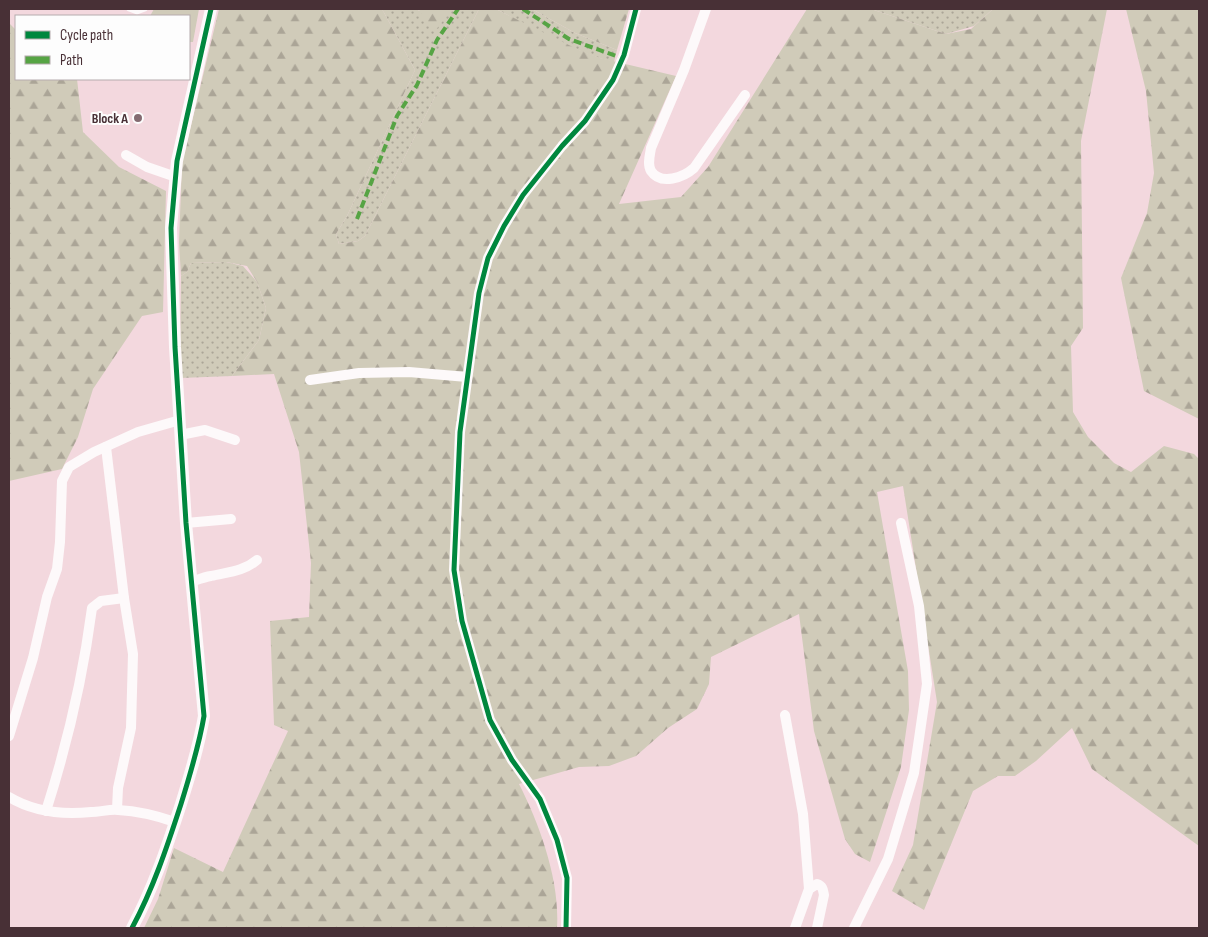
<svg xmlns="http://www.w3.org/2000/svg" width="1208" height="937" viewBox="0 0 1208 937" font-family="'Sofia Sans Condensed',sans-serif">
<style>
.grass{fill:url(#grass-dots)}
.forest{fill:url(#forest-firs)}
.garden{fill:#d0cbb9}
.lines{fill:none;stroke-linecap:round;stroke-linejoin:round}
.service{stroke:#fdf9fa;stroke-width:5}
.minor{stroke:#fdf9fa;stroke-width:10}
.tertiary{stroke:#fdf9fa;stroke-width:12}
.quiet{stroke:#56a444;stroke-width:4;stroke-dasharray:8 4;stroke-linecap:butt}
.cycleway-casing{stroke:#fdfdfd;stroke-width:8}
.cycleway{stroke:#00873e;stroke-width:5}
.poi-dot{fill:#846b71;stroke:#fdfdfd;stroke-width:2}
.labels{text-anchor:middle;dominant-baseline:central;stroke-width:4;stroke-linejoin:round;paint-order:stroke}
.poi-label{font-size:14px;font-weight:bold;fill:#483036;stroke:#fdfdfd;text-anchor:end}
</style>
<defs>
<pattern id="grass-dots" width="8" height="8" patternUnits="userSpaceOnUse" patternTransform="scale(1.25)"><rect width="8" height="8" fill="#d0cbb9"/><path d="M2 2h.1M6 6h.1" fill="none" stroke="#aba597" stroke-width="1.8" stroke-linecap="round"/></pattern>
<pattern id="forest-firs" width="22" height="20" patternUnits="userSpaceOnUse" patternTransform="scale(1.25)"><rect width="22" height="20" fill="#d0cbb9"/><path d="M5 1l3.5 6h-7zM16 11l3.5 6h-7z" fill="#aba597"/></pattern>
</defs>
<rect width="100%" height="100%" fill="#f3d8de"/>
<g class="grass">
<path d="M 382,9 L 418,9 L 419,11 L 479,9 L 365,236 L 358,241 L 339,244 L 336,234 L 347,216 L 415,70 Z"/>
<path d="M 496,9 L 532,9 L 575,33 L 617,50 L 614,62 C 573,52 534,28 496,9 Z"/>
<path d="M 871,9 L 993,9 L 974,26 L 946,34 Z"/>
<path d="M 226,262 L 243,266 L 257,282 L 266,308 L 259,340 L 232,376 L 180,378 L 181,276 L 187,272 L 191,263 Z"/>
</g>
<g class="forest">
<path d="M 219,9 L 382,9 L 415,70 L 347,216 L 336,234 L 339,244 L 358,241 L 365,236 L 479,9 L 496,9 L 579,50 L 600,58 L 676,76 L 619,204 L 681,197 L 708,167 L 807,9 L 871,9 L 946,34 L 971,29 L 993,9 L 1107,9 L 1081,141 L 1083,328 L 1071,346 L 1073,412 L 1088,437 L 1114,463 L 1131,472 L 1164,446 L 1194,454 L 1199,459 L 1199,846 L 1092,769 L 1072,728 L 1036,761 L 1015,776 L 998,776 L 973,791 L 924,910 L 892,891 L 913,845 L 937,702 L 903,486 L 877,492 L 908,671 L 909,710 L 901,767 L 870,862 L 855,854 L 845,839 L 814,731 L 799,614 L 711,657 L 709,684 L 697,709 L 668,728 L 636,756 L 609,766 L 579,767 L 519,784 C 540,825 560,881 557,928 L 144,928 L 158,899 L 174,848 L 223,872 L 288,731 L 274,725 L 270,621 L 309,617 L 311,563 L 299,452 L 274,374 L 232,376 L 259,340 L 266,308 L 257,282 L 247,266 L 226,262 L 191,263 L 187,272 L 181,276 L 179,242 L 182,163 Z"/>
<path d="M 418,9 L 452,9 L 435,31 Z"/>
<path d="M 532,9 L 629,9 L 617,50 L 575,33 Z"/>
<path d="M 1126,9 L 1199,9 L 1199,419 L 1144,391 L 1121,278 L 1147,213 L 1154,173 L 1146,91 Z"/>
<path d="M 9,23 L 16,30 L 16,79 L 77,79 L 83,132 L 119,167 L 166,191 L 163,312 L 142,316 L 93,389 L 78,437 L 62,469 L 9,481 Z"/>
</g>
<path class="garden" d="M 154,9 L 199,9 L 193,42 L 189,42 L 189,16 L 150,16 Z"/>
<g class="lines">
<path class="service" d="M 129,9 L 137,12 L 145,9"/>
<g class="minor">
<path d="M 706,9 L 684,70 L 651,148 C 650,155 647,164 651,171 C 661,186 684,177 694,168 L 745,95"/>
<path d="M 126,155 L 147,167 L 176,177"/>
<path d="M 310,380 L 359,373 L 409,372 L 467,377"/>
<path d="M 180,435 L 205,430 L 235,440"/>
<path d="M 106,447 L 124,598 L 133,654 L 131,728 L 118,788 L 117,809"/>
<path d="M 186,523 L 231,519"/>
<path d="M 191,582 C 197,580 204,577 211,576 C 227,572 243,572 257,560"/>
<path d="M 785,715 L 803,814 L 809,889 L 795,928"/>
<path d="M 9,736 L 33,658 L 47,597 L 57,569 L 60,542 L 62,481 L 69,467 L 94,452 L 138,432 L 180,420"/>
<path d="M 9,797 C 34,812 62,815 91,812 C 100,812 110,809 118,810 C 136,811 158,816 175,822"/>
<path d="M 46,811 C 67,745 83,677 92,608 L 101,601 L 124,598"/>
<path d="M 809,889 L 817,884 C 823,886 823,890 824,895 L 817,928"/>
<path d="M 566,928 L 567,878 L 557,840 L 540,799 L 512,760 L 490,720 L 462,621 L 454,570 L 460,432 L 479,293 L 488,258 L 504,226 L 523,195 L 562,146 L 585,121 L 613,80 L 624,55 L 636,9"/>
<path d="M 854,928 L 888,859 L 914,773 L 927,684 L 919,606 L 901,523"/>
</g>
<path class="tertiary" d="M 132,928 C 153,889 167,847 181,804 C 190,775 199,746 204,716 L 186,523 L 175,347 L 171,228 L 177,161 L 211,9"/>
<g class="quiet">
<path d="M 523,9 L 569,39 L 619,57"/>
<path d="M 357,219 L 397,116 L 417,85 L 437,40 L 458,9"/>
</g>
<defs>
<g id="cycleway">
<path d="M 132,928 C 153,889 167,847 181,804 C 190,775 199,746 204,716 L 186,523 L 175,347 L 171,228 L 177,161 L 211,9"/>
<path d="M 566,928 L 567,878 L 557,840 L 540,799 L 512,760 L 490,720 L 462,621 L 454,570 L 460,432 L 479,293 L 488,258 L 504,226 L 523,195 L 562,146 L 585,121 L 613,80 L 624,55 L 636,9"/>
</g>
</defs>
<use href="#cycleway" class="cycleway-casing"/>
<use href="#cycleway" class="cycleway"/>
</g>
<circle class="poi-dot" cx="138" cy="118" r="5"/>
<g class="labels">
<g class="poi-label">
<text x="128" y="118">Block A</text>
</g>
</g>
<rect width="1208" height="937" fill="none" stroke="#483036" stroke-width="20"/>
<rect x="15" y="15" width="175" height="65" fill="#fdfdfd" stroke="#b5abad"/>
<rect x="25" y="31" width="25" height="8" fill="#00873e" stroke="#b5abad"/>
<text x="60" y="40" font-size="15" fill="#483036">Cycle path</text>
<rect x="25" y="56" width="25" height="8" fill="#56a444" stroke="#b5abad"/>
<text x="60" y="65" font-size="15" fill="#483036">Path</text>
</svg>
